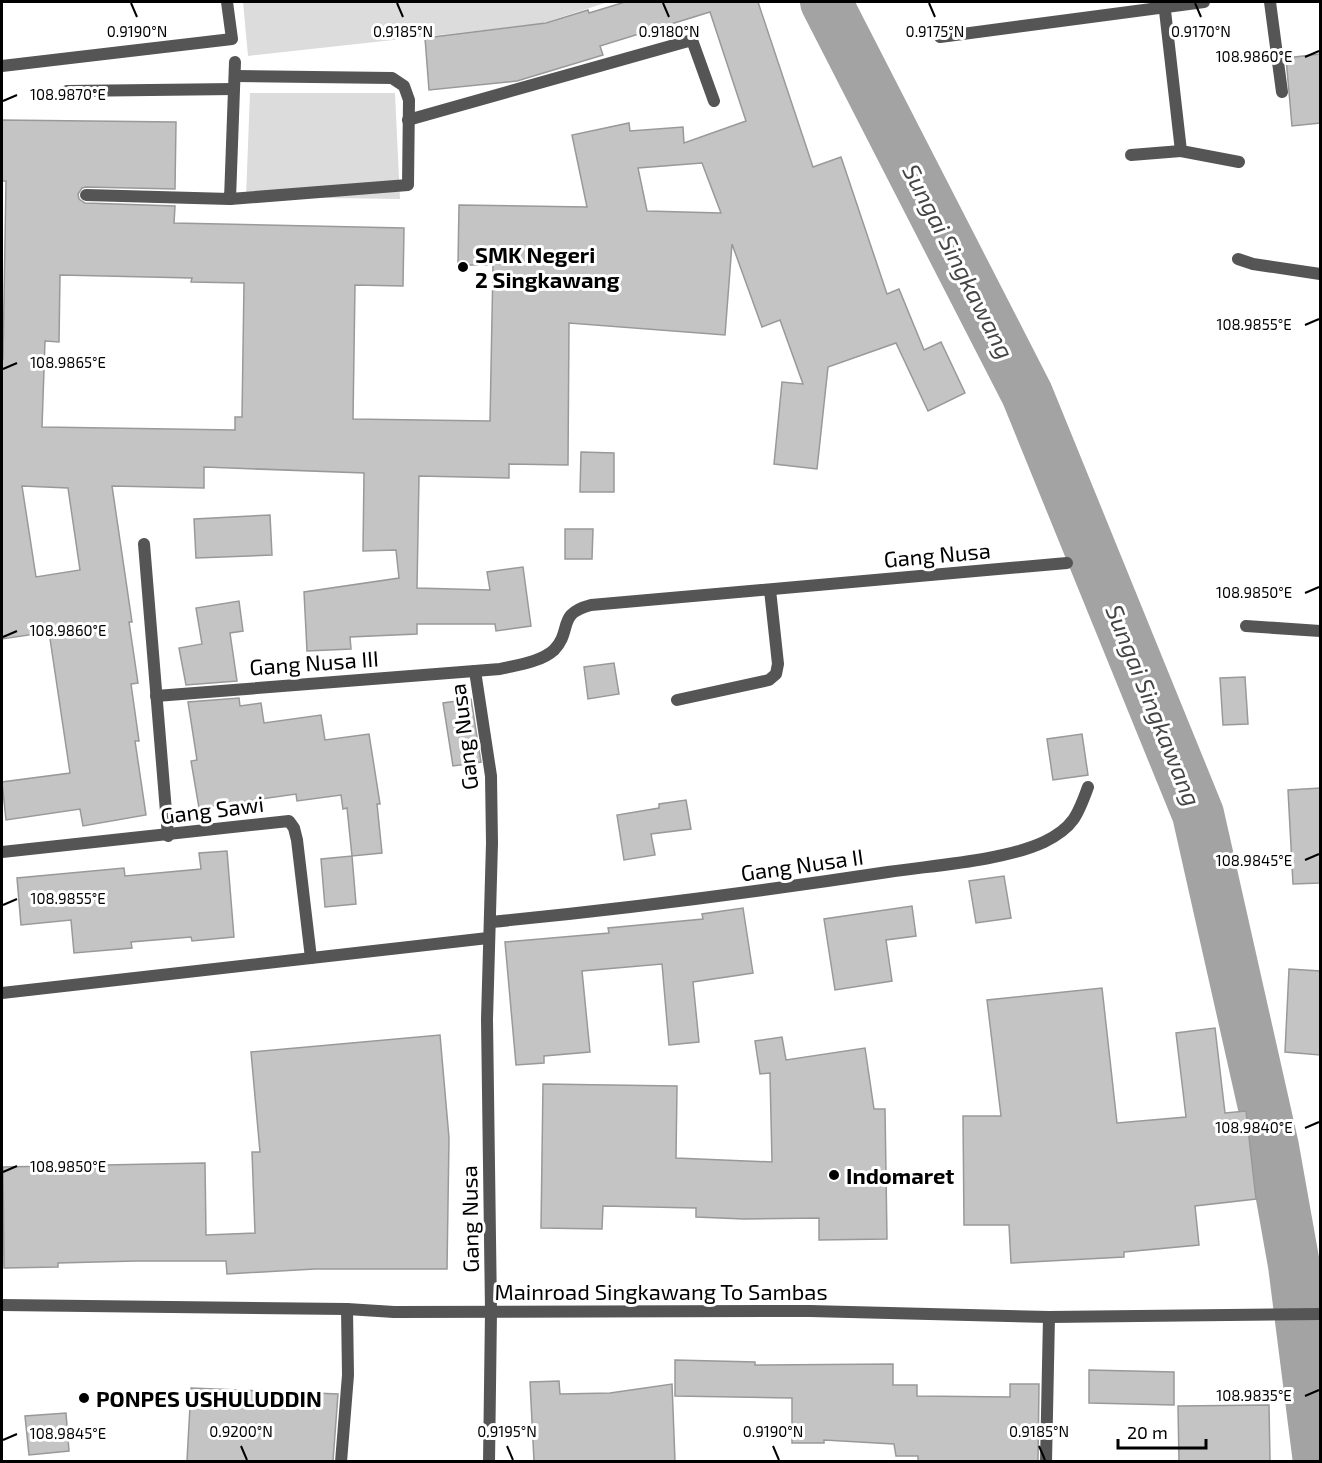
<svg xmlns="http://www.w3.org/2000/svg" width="1322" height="1463" viewBox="0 0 1322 1463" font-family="'Exo 2',sans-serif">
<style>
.green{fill:#dcdcdc}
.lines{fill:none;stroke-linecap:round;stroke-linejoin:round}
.river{stroke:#a3a3a3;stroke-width:52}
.building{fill:#c4c4c4;stroke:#999;stroke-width:1.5;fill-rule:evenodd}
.service{stroke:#555;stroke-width:12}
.minor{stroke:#555;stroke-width:12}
.tertiary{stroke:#555;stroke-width:12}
.ticks{fill:none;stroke:#000;stroke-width:2}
.poi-dot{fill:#000;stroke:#fff;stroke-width:2}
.labels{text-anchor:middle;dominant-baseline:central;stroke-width:6;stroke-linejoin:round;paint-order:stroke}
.poi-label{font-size:22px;font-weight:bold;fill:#000;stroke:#fff;text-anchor:start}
.street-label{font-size:22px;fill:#000;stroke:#fff}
.water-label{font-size:24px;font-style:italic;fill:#444;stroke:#fff}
.ticks-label{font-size:15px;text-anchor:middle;fill:#000;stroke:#fff;stroke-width:6;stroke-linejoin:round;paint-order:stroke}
</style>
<rect width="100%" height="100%" fill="#fff"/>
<g class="green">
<path d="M 243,2 L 608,2 L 540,24 L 248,56 Z"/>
<path d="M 250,93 L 395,93 L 400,199 L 246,197 Z"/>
</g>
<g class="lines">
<path class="river" d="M 826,2 L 1027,394 L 1198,814 L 1273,1147 L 1294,1265 L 1319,1462"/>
</g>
<g class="building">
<path d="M 625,2 L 758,2 L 813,167 L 841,157 L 887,294 L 899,289 L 924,350 L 941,342 L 965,393 L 928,411 L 896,343 L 828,367 L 817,469 L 774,464 L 782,382 L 803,384 L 780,320 L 762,327 L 732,244 L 725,335 L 569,323 L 568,465 L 509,464 L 509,478 L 419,476 L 417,588 L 490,590 L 487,572 L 523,567 L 531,626 L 496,631 L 495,624 L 417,624 L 417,634 L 350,637 L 351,649 L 307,651 L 304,592 L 399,578 L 396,550 L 363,551 L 364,473 L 204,467 L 204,488 L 112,486 L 132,622 L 129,622 L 138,683 L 131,684 L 139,741 L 135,741 L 146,815 L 83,826 L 80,809 L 6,820 L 2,782 L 70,773 L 49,632 L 2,639 L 2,359 L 3,359 L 6,181 L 2,181 L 2,120 L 176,122 L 175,189 L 86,187 L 82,188 L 78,194 L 79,199 L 85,203 L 175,206 L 174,223 L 404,228 L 403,286 L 355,285 L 353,419 L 490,421 L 493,265 L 458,265 L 459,205 L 587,207 L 572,135 L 629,123 L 630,131 L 683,127 L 684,143 L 746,121 L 710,12 L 600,46 L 603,55 L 517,81 L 429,90 L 425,38 L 546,23 L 588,10 L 589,13 ZM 702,163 L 721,213 L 647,211 L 638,168 ZM 60,275 L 192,278 L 191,282 L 244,283 L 242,417 L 235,417 L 235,430 L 42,427 L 45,341 L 59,342 ZM 22,486 L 68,488 L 80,570 L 36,577 Z"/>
<path d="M 1320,54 L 1320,123 L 1292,126 L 1286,58 Z"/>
<path d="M 581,452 L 614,453 L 614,492 L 580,492 Z"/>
<path d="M 270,515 L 272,555 L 196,558 L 194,519 Z"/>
<path d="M 565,529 L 593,529 L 592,559 L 565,559 Z"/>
<path d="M 239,601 L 243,631 L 230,633 L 237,681 L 186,685 L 179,648 L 202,644 L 196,608 Z"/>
<path d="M 614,663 L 619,694 L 588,699 L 584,667 Z"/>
<path d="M 1245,677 L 1248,724 L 1223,725 L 1220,678 Z"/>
<path d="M 239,698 L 240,706 L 261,703 L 264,723 L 321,715 L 325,740 L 369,734 L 380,804 L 377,804 L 382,853 L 352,856 L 347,808 L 343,809 L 341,795 L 297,801 L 296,794 L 199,808 L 191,761 L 197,760 L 188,702 Z"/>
<path d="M 471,699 L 481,762 L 453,766 L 443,703 Z"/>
<path d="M 1082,734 L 1088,775 L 1053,780 L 1047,739 Z"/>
<path d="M 1320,788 L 1320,883 L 1293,884 L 1288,790 Z"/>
<path d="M 686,800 L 691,829 L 651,834 L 655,855 L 624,860 L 617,815 L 659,808 L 659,804 Z"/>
<path d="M 227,851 L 234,937 L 192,941 L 191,937 L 131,942 L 132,948 L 74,953 L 71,920 L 21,925 L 17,878 L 124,868 L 125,876 L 201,869 L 199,853 Z"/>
<path d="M 352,856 L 356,904 L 325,907 L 321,859 Z"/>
<path d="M 1004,876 L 1011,918 L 976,923 L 969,881 Z"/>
<path d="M 912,906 L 916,936 L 886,940 L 892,981 L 835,990 L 824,919 Z"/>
<path d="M 743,908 L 753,973 L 693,982 L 699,1042 L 669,1045 L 662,964 L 582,971 L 590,1052 L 544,1056 L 544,1063 L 516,1065 L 505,942 L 609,933 L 608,928 L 703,919 L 702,914 Z"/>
<path d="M 1289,969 L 1320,971 L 1320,1055 L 1285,1052 Z"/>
<path d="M 1102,988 L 1117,1123 L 1186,1117 L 1176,1033 L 1215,1028 L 1225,1113 L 1246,1111 L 1256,1199 L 1195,1206 L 1199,1245 L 1124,1252 L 1124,1257 L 1011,1263 L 1009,1225 L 964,1225 L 963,1116 L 1001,1116 L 987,1000 Z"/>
<path d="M 440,1035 L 449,1138 L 447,1269 L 315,1269 L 227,1274 L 226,1261 L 136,1261 L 58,1263 L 58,1267 L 4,1268 L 3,1167 L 205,1163 L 206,1235 L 255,1233 L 252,1152 L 260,1152 L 251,1052 Z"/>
<path d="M 782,1037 L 786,1060 L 865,1048 L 874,1109 L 885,1109 L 887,1239 L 819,1240 L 819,1218 L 744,1219 L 696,1217 L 696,1208 L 603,1206 L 602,1229 L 541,1228 L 543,1084 L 677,1086 L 676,1158 L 772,1162 L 770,1073 L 760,1074 L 755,1041 Z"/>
<path d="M 675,1360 L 755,1362 L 755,1365 L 893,1364 L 893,1385 L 917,1385 L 917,1396 L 1010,1397 L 1010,1384 L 1039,1384 L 1038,1461 L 918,1461 L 918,1456 L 896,1456 L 894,1444 L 824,1440 L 824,1443 L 792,1443 L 792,1398 L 675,1396 Z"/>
<path d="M 1089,1370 L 1174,1372 L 1174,1405 L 1089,1403 Z"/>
<path d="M 559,1381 L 560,1394 L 610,1393 L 672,1384 L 675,1461 L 534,1461 L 530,1382 Z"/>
<path d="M 191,1388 L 338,1394 L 333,1461 L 187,1461 Z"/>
<path d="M 1269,1405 L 1270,1461 L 1179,1461 L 1178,1406 Z"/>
<path d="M 66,1413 L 69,1451 L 29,1455 L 25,1416 Z"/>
</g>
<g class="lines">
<g class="service">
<path d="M 1270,2 L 1282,92"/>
<path d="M 67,91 L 234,89"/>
<path d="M 408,120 L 692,40 L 714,101"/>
<path d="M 86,195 L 230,199 L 235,62"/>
<path d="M 230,199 L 408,185 L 409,100 L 404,86 L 392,78 L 235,76"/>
</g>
<g class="minor">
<path d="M 1164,2 L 1181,151 L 1239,162"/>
<path d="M 940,37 L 1204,2"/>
<path d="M 2,66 L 232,39 L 227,2"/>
<path d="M 1131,155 L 1181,151"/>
<path d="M 1238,259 L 1253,264 L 1320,274"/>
<path d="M 144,544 L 168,836"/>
<path d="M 1246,626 L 1320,631"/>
<path d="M 475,671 L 491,776 L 492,843 L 487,1019 L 491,1311"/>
<path d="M 156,696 L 500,669 C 517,665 541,662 554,650 C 573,630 556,614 591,605 L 1067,563"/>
<path d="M 677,700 L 769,680 L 776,674 L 778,664 L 770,590"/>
<path d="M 2,852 L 289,821 L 294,828 L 297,840 L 311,958"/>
<path d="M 491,922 C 624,909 756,892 888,872 C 935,865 1003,861 1044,842 C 1073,828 1078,815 1088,787"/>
<path d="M 2,993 L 488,938"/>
<path d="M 341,1462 L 348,1375 L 347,1309"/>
<path d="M 1046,1462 L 1049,1317"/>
</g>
<g class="tertiary">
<path d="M 2,1305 L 347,1309 L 394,1312 L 810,1311 L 1049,1317 L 1320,1314"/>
<path d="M 489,1462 L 491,1311"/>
</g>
</g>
<path class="ticks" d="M 131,3 L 137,17M 397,3 L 403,17M 663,3 L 669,17M 929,3 L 935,17M 1195,3 L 1201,17M 1305,57 L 1319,51M 3,101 L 17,95M 1305,325 L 1319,319M 3,369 L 17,363M 1305,593 L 1319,587M 3,637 L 17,631M 1305,860 L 1319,854M 3,905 L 17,899M 1305,1128 L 1319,1122M 3,1172 L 17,1166M 1305,1396 L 1319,1390M 3,1440 L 17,1434M 241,1446 L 247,1460M 507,1446 L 513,1460M 773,1446 L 779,1460M 1039,1446 L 1045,1460"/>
<g class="poi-dot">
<circle cx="463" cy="267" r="6"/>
<circle cx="834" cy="1175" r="6"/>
<circle cx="84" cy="1398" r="6"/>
</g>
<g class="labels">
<g class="poi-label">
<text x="475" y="254">SMK Negeri<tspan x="475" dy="25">2 Singkawang</tspan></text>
<text x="846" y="1175">Indomaret</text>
<text x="96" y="1398">PONPES USHULUDDIN</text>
</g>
<g class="street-label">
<text transform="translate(937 554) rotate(-5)">Gang Nusa</text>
<text transform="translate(314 662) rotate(-4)">Gang Nusa III</text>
<text transform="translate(463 737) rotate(-97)">Gang Nusa</text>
<text transform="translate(212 809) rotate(-7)">Gang Sawi</text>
<text transform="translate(802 864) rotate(-8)">Gang Nusa II</text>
<text transform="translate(469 1219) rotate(-91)">Gang Nusa</text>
<text x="661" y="1291">Mainroad Singkawang To Sambas</text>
</g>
<g class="water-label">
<text transform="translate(959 261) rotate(63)">Sungai Singkawang</text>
<text transform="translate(1154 705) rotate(68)">Sungai Singkawang</text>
</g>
</g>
<g class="ticks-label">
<text x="1201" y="37">0.9170°N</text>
<text x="137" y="37">0.9190°N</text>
<text x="403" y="37">0.9185°N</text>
<text x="669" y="37">0.9180°N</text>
<text x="935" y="37">0.9175°N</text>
<text x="1254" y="62">108.9860°E</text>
<text x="68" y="100">108.9870°E</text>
<text x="1254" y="330">108.9855°E</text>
<text x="68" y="368">108.9865°E</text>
<text x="1254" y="598">108.9850°E</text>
<text x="68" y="636">108.9860°E</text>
<text x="1254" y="866">108.9845°E</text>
<text x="68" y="904">108.9855°E</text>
<text x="1254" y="1133">108.9840°E</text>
<text x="68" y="1172">108.9850°E</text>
<text x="1254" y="1401">108.9835°E</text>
<text x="241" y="1437">0.9200°N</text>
<text x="507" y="1437">0.9195°N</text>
<text x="773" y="1437">0.9190°N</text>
<text x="1039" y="1437">0.9185°N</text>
<text x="68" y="1439">108.9845°E</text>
</g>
<rect width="1322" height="1463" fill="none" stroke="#000000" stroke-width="6"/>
<path d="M1118 1439v9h88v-9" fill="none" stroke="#000000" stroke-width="3"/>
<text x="1127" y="1439" font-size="18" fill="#000000" stroke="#ffffff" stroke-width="4.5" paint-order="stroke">20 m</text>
</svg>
